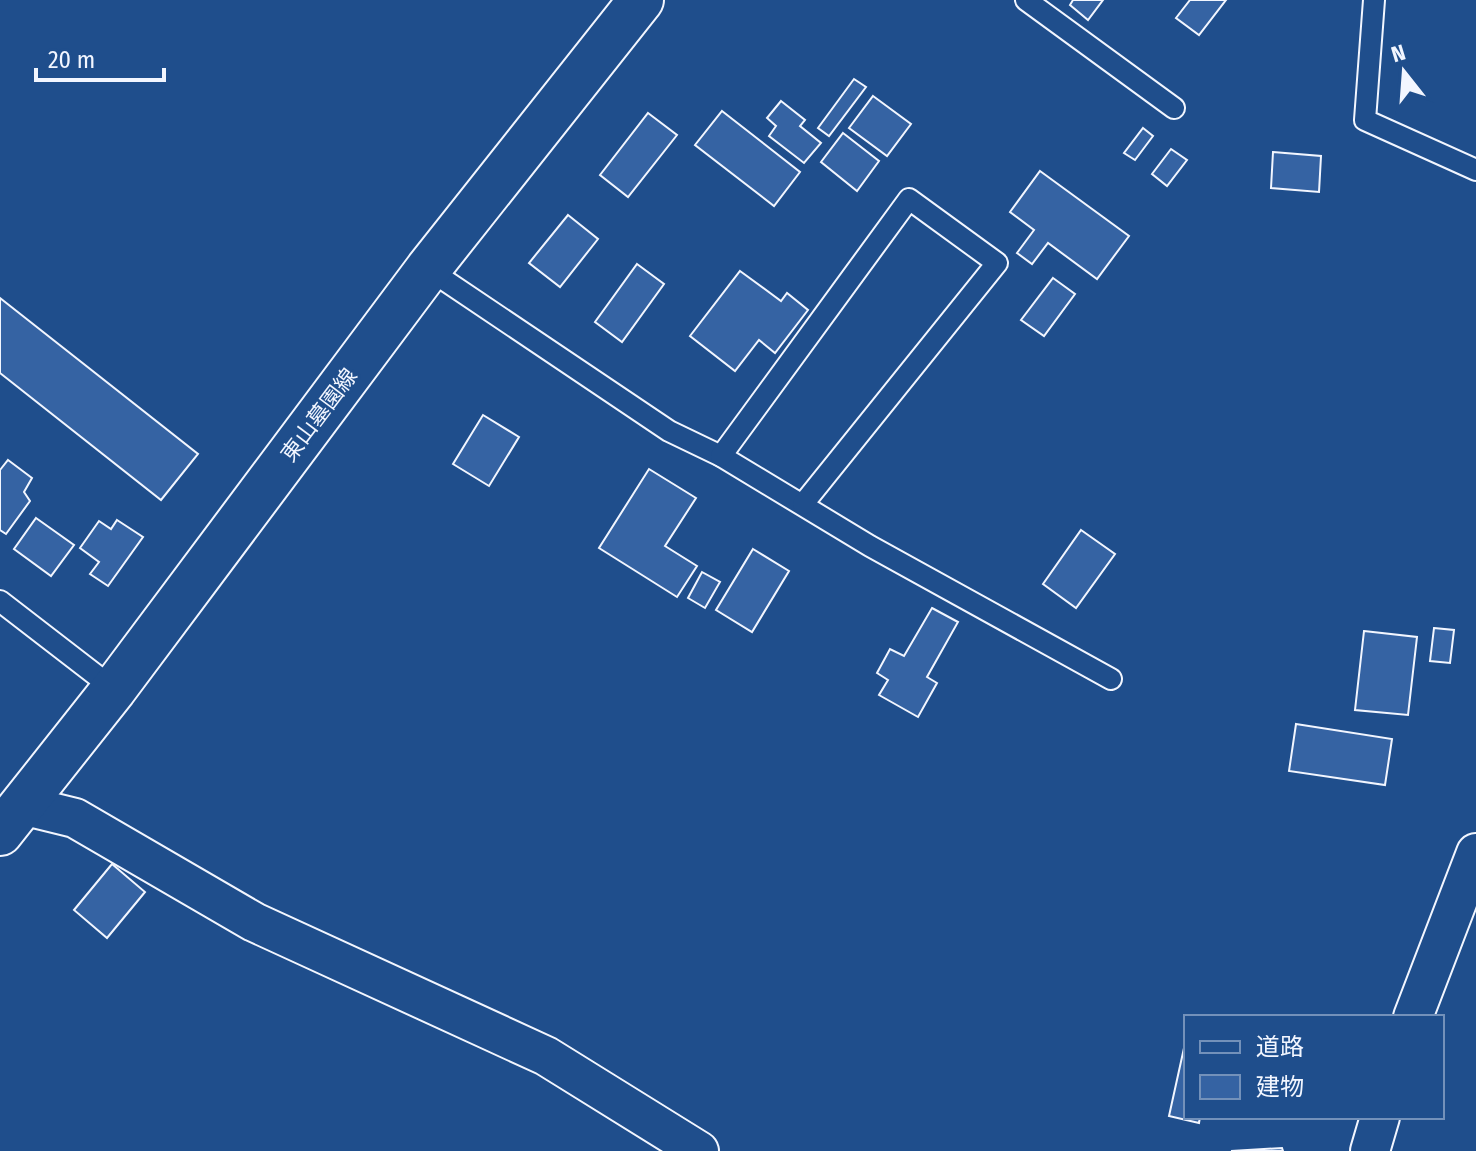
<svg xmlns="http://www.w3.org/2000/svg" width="1476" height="1151" viewBox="0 0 1476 1151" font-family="'Fira Sans Condensed','Noto Sans JP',sans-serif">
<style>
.building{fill:#3563a3;stroke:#f2f6ff;stroke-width:2}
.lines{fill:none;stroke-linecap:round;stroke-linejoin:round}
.service-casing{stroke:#f2f6ff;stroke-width:24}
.minor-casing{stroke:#f2f6ff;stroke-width:42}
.tertiary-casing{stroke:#f2f6ff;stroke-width:48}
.service{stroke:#1f4e8c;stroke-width:20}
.minor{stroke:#1f4e8c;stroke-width:38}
.tertiary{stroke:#1f4e8c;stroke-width:44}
.labels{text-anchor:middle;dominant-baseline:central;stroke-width:6;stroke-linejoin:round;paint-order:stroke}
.street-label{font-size:22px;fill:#f2f6ff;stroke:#1f4e8c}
</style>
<rect width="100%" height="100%" fill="#1f4e8c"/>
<g class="building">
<path d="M 1073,0 L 1103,0 L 1088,20 L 1070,5 Z"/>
<path d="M 1190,0 L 1226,0 L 1199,35 L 1176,18 Z"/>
<path d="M 854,79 L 866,87 L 829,136 L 818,128 Z"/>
<path d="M 873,96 L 911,124 L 887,156 L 849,128 Z"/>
<path d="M 781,101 L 805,120 L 800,126 L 821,143 L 804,163 L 769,136 L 776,126 L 767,118 Z"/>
<path d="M 722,111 L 800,172 L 774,206 L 695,145 Z"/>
<path d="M 648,113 L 677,135 L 628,197 L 600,175 Z"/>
<path d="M 1143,128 L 1153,136 L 1135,160 L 1124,153 Z"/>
<path d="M 843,133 L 879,161 L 857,191 L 821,162 Z"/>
<path d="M 1171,149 L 1187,160 L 1167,186 L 1152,174 Z"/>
<path d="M 1273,152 L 1321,156 L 1319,192 L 1271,188 Z"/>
<path d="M 1040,171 L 1129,236 L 1097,279 L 1048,243 L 1032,264 L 1017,253 L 1034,230 L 1010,212 Z"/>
<path d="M 568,215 L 598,239 L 560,287 L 529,263 Z"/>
<path d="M 637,264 L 664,284 L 622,342 L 595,322 Z"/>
<path d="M 740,271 L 781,301 L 787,293 L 808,310 L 775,353 L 759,340 L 735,371 L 690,336 Z"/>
<path d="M 1053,278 L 1075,294 L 1044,336 L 1021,320 Z"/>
<path d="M 0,298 L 198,454 L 161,500 L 0,373 Z"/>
<path d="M 483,415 L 519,437 L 489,486 L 453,464 Z"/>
<path d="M 8,460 L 32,478 L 24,492 L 30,501 L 6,534 L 0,530 L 0,470 Z"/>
<path d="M 649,469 L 696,498 L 665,546 L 697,566 L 677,597 L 599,548 Z"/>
<path d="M 36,518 L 74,545 L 51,576 L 14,549 Z"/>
<path d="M 117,520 L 143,537 L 108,586 L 90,574 L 99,562 L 80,548 L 99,521 L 111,529 Z"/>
<path d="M 1081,530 L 1115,554 L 1076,608 L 1043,584 Z"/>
<path d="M 753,549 L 789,571 L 752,632 L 716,610 Z"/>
<path d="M 702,572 L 720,582 L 705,608 L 688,598 Z"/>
<path d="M 932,608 L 958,622 L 927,677 L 937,683 L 918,717 L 879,695 L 888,680 L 877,673 L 890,649 L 904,656 Z"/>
<path d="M 1434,628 L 1454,630 L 1450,663 L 1430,661 Z"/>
<path d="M 1364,631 L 1417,637 L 1408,715 L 1355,710 Z"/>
<path d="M 1296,724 L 1392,739 L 1385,785 L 1289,771 Z"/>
<path d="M 112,864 L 145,892 L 107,938 L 74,910 Z"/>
<path d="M 1184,1048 L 1186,1048 L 1186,1117 L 1200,1117 L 1199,1123 L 1169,1116 Z"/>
<path d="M 1282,1148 L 1283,1151 L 1231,1151 Z"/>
</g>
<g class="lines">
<defs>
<g id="service">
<path d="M 1026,0 L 1174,108"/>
<path d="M 1374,0 L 1365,120 L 1476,170"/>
<path d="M 428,269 L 669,431 L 721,456 L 870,546 L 1111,679"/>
<path d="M 721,456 L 909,199 L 997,263 L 803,504"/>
<path d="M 0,601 L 114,689"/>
</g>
<g id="minor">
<path d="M 22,805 L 75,818 L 254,922 L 546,1056 L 699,1151"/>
<path d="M 1413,1017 L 1476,853"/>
<path d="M 1370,1151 L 1380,1117"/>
</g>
<path id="tertiary" d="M 0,833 L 114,689 L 428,269 L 641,0"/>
</defs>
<use href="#service" class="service-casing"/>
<use href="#minor" class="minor-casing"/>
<use href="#tertiary" class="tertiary-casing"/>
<use href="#service" class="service"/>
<use href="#minor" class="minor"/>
<use href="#tertiary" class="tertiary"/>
</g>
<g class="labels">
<g class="street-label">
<text transform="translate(319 415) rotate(-53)">東山墓園線</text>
</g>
</g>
<rect x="1184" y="1015" width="260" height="104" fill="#1f4e8c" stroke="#7391ba" stroke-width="2"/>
<rect x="1200" y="1041" width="40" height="12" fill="#1f4e8c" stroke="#7391ba" stroke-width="2"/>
<text x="1256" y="1055" font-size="24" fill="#f2f6ff">道路</text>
<rect x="1200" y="1075" width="40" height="24" fill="#3563a3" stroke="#7391ba" stroke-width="2"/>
<text x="1256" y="1095" font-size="24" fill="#f2f6ff">建物</text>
<g transform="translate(1404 72) rotate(343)" stroke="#1f4e8c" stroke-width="6" paint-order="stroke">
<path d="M0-6L14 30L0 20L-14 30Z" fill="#f2f6ff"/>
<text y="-12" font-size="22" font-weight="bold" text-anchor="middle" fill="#f2f6ff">N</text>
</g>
<path d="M36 68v12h128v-12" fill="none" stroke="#f2f6ff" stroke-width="4"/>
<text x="48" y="68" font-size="24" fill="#f2f6ff" stroke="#1f4e8c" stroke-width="6" paint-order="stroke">20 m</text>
</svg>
